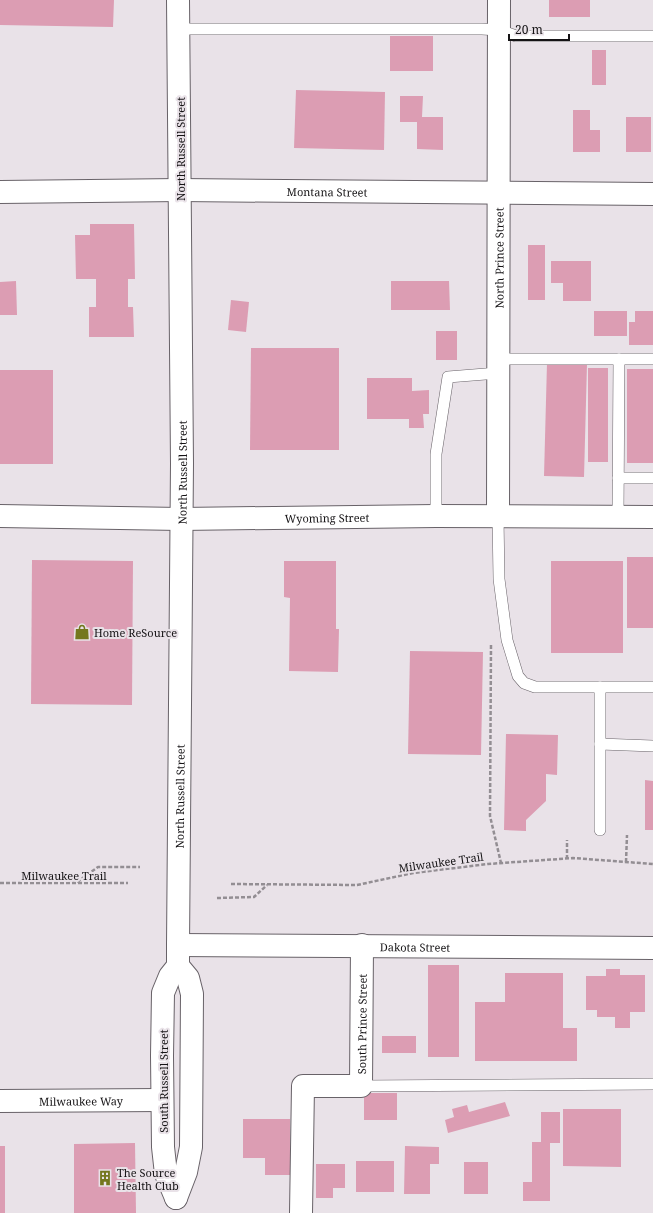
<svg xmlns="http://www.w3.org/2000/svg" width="653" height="1213" viewBox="0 0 653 1213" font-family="'Noto Serif',serif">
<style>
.building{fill:#dc9db3}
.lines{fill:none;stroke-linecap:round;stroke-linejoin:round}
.lane-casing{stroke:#686268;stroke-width:12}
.street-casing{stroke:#686268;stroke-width:24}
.secondary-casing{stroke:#686268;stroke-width:24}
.path{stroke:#938e93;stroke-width:2.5;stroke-dasharray:4 2;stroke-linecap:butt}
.lane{stroke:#fff;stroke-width:11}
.street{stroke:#fff;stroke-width:22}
.secondary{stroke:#fff;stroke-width:22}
.labels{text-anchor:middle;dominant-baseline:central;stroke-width:4;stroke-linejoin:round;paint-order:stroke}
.street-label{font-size:11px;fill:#151315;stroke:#e9e2e8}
.poi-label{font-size:11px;fill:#151315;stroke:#e9e2e8;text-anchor:start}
</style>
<rect width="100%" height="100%" fill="#e9e2e8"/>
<g class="building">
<path d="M 0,0 L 114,0 L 113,27 L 0,25 Z"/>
<rect x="549" y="0" width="41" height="17"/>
<rect x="390" y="36" width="43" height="35"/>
<rect x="592" y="50" width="14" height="35"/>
<path d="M 296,90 L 385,92 L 384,150 L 294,148 Z"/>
<path d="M 400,96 L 423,96 L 422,117 L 443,117 L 443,150 L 417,149 L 417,122 L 400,122 Z"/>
<path d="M 573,110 L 590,110 L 590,130 L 600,130 L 600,152 L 573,152 Z"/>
<rect x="626" y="117" width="25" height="35"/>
<path d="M 90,224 L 134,224 L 135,279 L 128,279 L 128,307 L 133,307 L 134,337 L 89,337 L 89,307 L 96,307 L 96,279 L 76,279 L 75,235 L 90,235 Z"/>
<rect x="528" y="245" width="17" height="55"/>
<path d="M 551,261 L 591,261 L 591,301 L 563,301 L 563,283 L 551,283 Z"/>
<path d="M 16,281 L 17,315 L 0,315 L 0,282 Z"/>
<path d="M 391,281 L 449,281 L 450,310 L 391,310 Z"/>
<path d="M 231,300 L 249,302 L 246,332 L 228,330 Z"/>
<rect x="594" y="311" width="33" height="25"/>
<path d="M 635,311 L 653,311 L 653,345 L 629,345 L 629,322 L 635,322 Z"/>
<rect x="436" y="331" width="21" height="29"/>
<path d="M 251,348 L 339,348 L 339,450 L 250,450 Z"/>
<path d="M 547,363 L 587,364 L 584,477 L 544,476 Z"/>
<rect x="588" y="368" width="20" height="94"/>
<rect x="627" y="369" width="26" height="94"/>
<rect x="0" y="370" width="53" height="94"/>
<path d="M 367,378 L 412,378 L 412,391 L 429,390 L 429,414 L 423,414 L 424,428 L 409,428 L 409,419 L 367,419 Z"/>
<rect x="627" y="557" width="26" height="71"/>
<path d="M 32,560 L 133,561 L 132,705 L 31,704 Z"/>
<path d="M 284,561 L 336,561 L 336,629 L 339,629 L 338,672 L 289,671 L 290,598 L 284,597 Z"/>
<rect x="551" y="561" width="72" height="92"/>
<path d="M 410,651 L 483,652 L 481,755 L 408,754 Z"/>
<path d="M 506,734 L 558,735 L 557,775 L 546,774 L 546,801 L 526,820 L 526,831 L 504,830 Z"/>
<path d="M 645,780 L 653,781 L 653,830 L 645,830 Z"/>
<rect x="428" y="965" width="31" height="92"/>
<path d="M 606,969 L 620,969 L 620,975 L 645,975 L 645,1012 L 630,1012 L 630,1028 L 615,1028 L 615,1017 L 597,1017 L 597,1010 L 586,1010 L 586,976 L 606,976 Z"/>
<path d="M 505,973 L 563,973 L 563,1028 L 577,1028 L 577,1061 L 475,1061 L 475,1002 L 505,1002 Z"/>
<rect x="382" y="1036" width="34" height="17"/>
<rect x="364" y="1093" width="33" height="27"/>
<path d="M 505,1102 L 510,1116 L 448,1133 L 445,1120 L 454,1117 L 452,1109 L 467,1105 L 469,1112 Z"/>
<path d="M 563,1109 L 621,1109 L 621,1167 L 563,1166 Z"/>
<path d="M 541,1112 L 560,1112 L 560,1143 L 550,1143 L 550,1201 L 523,1201 L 523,1182 L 532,1182 L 532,1142 L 541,1142 Z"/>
<path d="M 243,1119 L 290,1119 L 290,1175 L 265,1175 L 265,1158 L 243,1158 Z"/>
<path d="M 135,1143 L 136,1213 L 74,1213 L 74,1144 Z"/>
<rect x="0" y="1146" width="5" height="67"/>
<path d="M 405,1146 L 439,1147 L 439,1164 L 430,1164 L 430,1194 L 404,1194 Z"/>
<rect x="356" y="1161" width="38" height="31"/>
<rect x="464" y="1162" width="24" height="32"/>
<path d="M 316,1164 L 345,1164 L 345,1188 L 333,1188 L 333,1198 L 316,1198 Z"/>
</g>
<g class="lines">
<defs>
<g id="lane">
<path d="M 179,29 L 482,29 L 499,30 L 516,36 L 653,36"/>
<path d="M 498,359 L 653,359"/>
<path d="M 618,478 L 653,478"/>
<path d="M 436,516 L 436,454 L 448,377 L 498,373"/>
<path d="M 498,517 L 499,579 L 507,640 L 518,676 L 524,683 L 535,687 L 653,687"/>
<path d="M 618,517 L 619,359"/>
<path d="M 600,687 L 600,830"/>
<path d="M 600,744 L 653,746"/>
<path d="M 361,1086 L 653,1084"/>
</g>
<g id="street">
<path id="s1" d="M 0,192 L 180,190 L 653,194"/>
<path d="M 0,516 L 180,519"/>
<path id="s2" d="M 498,517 L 499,0"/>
<path id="s3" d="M 178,945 L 653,948"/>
<path id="s4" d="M 0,1101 L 162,1100"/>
<path id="s5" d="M 301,1213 L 303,1086 L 361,1086 L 362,945"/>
</g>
<g id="secondary">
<path id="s6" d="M 180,519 L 436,516 L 653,517"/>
<path id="s7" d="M 176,1198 L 186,1172 L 191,1147 L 192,994 L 188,978 L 178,966 L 178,945 L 182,463 L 178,0"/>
<path d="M 176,1198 L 166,1174 L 163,1147 L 162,1056 L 163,993 L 170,976 L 178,966"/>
</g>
</defs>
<use href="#lane" class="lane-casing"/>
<use href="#street" class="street-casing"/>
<use href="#secondary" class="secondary-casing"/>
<g class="path">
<path d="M 491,645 L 490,816 L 501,863"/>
<path d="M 567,859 L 567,840"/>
<path d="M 626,862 L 627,835"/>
<path d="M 77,882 L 98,867 L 140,867"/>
<path d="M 0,883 L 128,883"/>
<path d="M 231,884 L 357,885 L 413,873 L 488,864 L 573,858 L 653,864"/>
<path d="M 217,898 L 254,897 L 267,885"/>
</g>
<use href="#lane" class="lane"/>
<use href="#street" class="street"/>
<use href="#secondary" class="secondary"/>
</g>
<defs>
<symbol id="shop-bare" viewBox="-9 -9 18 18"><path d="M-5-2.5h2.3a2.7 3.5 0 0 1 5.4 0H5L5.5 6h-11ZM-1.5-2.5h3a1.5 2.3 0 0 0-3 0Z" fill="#74771e" stroke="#e9e2e8" stroke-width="2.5" paint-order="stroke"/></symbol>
<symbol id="building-bare" viewBox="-9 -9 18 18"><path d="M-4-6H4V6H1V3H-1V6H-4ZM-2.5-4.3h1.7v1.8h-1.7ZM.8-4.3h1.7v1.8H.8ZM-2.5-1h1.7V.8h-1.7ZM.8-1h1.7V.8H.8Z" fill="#74771e" stroke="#e9e2e8" stroke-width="2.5" paint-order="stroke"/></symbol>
</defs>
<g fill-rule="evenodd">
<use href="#shop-bare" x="71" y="621" width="22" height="22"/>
<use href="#building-bare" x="94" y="1167" width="22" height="22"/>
</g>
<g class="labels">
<g class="street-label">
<text transform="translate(180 149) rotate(-90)">North Russell Street</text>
<text stroke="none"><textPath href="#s1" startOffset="327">Montana Street</textPath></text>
<text stroke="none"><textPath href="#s2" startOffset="259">North Prince Street</textPath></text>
<text stroke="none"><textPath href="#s7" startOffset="732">North Russell Street</textPath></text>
<text stroke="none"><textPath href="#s6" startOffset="147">Wyoming Street</textPath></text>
<text stroke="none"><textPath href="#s7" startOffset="408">North Russell Street</textPath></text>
<text transform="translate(441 862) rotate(-8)">Milwaukee Trail</text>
<text x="64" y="875">Milwaukee Trail</text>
<text stroke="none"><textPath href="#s3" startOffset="237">Dakota Street</textPath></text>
<text stroke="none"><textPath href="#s5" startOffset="247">South Prince Street</textPath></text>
<text transform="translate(163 1081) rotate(-90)">South Russell Street</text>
<text stroke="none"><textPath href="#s4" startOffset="81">Milwaukee Way</textPath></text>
</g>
<g class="poi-label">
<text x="94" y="632">Home ReSource</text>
<text x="117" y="1172">The Source<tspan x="117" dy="13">Health Club</tspan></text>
</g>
</g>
<path d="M509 34v6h60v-6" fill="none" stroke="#151315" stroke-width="2"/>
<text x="515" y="34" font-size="12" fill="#151315" stroke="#e9e2e8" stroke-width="3" paint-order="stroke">20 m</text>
</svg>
